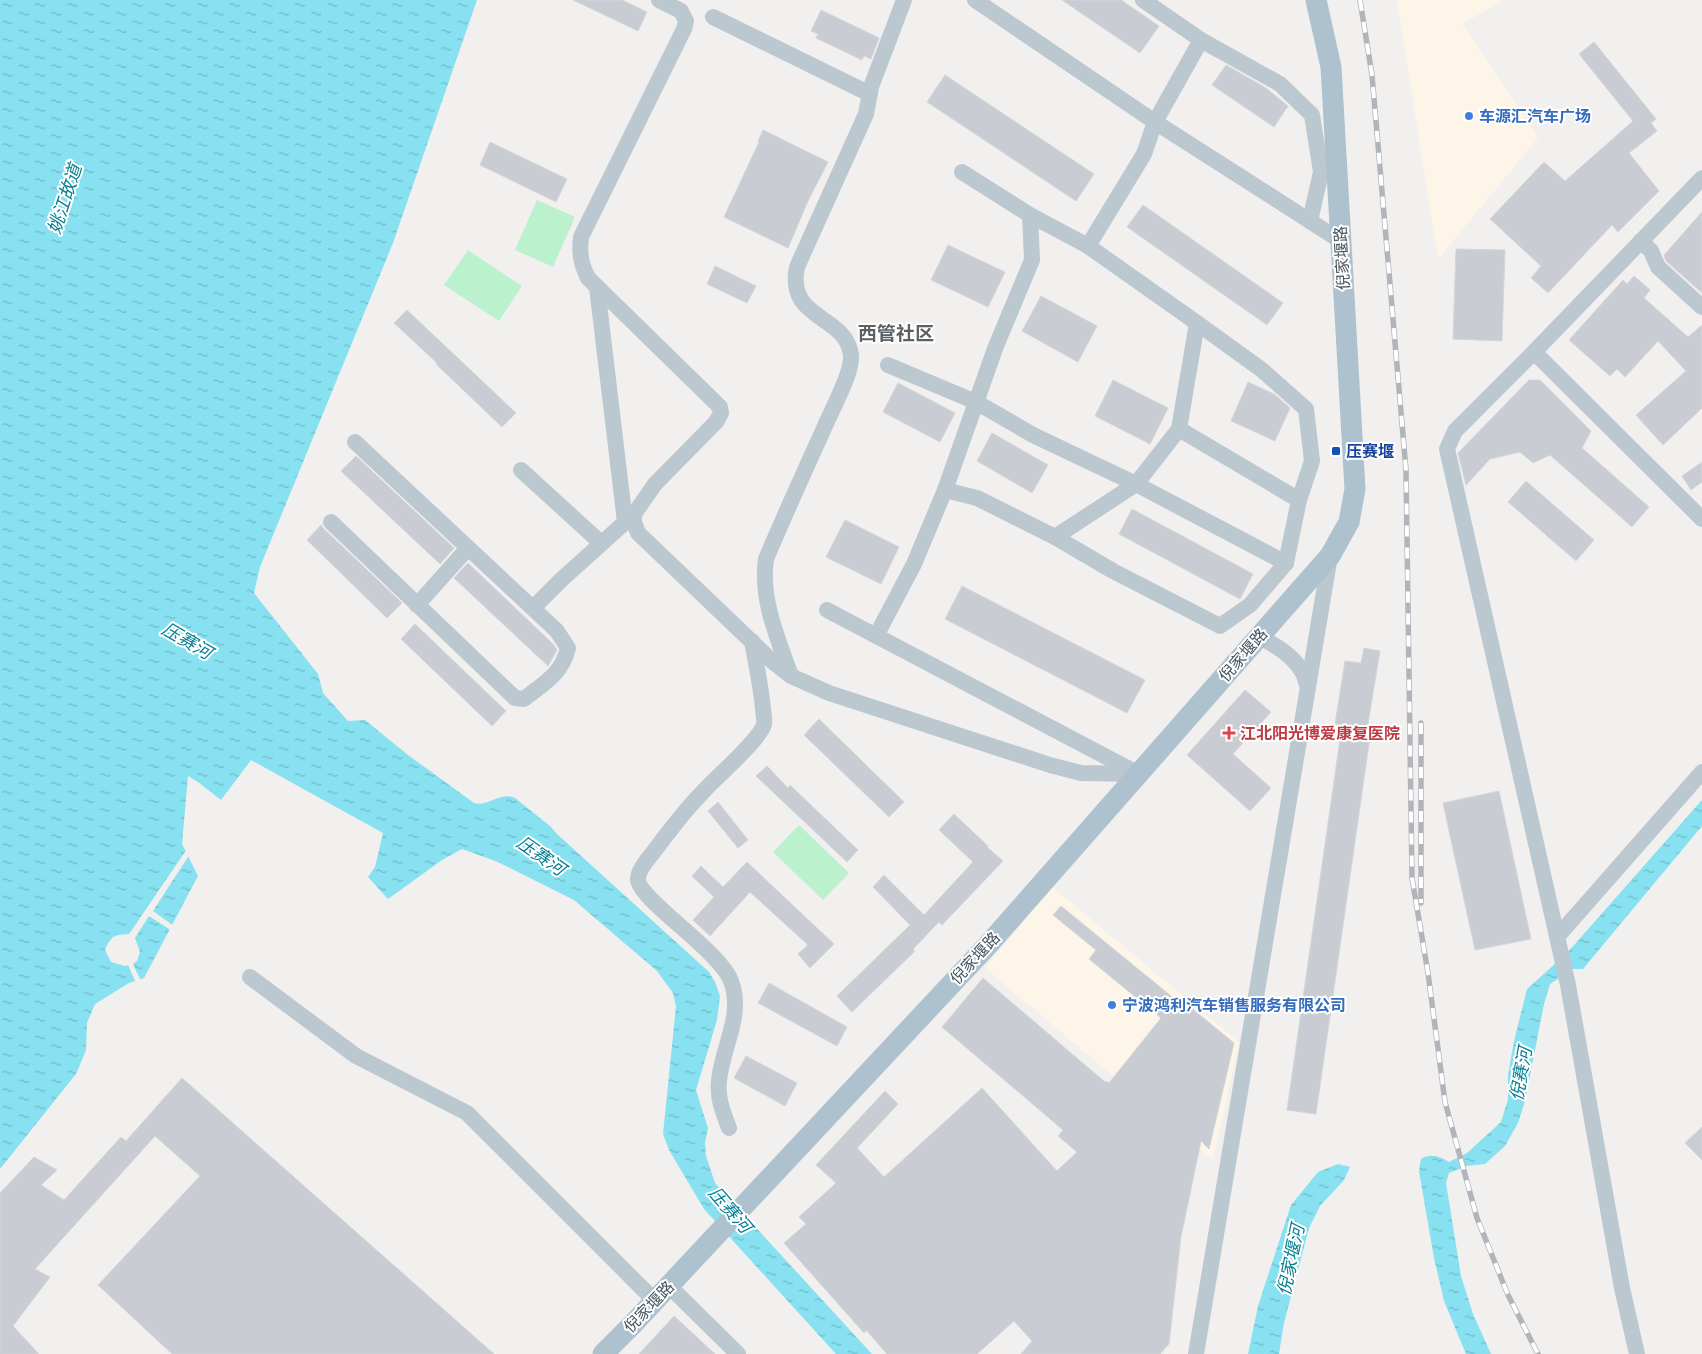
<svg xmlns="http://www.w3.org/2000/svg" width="1702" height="1354" viewBox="0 0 1702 1354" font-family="Rubik,'Noto Sans SC',sans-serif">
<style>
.commercial{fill:#fdf5e8}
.pitch{fill:#bcf1cd}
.water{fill:url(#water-ripples)}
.pier{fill:#f2efef}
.building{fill:#c9ccd2;stroke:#d3d6db}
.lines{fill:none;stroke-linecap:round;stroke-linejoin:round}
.minor{stroke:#bcc8cf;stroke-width:16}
.major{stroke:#aec1cf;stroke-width:21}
.rail-casing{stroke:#b1b5ba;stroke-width:5.5}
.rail{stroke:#fff;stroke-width:4;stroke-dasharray:11;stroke-linecap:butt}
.shop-dot{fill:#3f7fe0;stroke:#fff;stroke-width:2}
.transit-dot{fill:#1a4fb4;stroke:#fff;stroke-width:2}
.health-dot{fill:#e0444e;stroke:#fff;stroke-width:2}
.labels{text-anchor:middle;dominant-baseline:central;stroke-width:4;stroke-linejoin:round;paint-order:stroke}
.shop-label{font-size:16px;font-weight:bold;fill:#366cbe;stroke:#fff;text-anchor:start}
.street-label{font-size:16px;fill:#46545e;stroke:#fff}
.transit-label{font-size:16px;font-weight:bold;fill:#164399;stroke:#fff;text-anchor:start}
.health-label{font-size:16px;font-weight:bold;fill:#be3a42;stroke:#fff;text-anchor:start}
.water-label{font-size:18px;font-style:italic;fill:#087e91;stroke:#fff}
.quarter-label{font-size:19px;font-weight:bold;fill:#5b6064;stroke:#fff}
</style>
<defs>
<pattern id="water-ripples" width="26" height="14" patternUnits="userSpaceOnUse" patternTransform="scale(1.25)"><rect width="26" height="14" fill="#87e1f0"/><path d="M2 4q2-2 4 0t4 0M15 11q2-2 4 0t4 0" fill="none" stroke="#70b9c6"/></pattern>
</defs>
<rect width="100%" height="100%" fill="#f2efef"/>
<g class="commercial">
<path d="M 1397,0 L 1502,0 L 1463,24 L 1538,138 L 1438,259 Z"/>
<path d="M 1052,887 L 1239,1042 L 1213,1160 L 985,968 Z"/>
</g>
<g class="pitch">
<path d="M 537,200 L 575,217 L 553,267 L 515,250 Z"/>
<path d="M 468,250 L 522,286 L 499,321 L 444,285 Z"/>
<path d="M 799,825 L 849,873 L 823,900 L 773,852 Z"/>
</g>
<g class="water">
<path d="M 0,0 L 477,0 L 393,243 L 260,567 L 254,593 L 318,674 L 323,693 L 348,721 L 365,720 L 408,755 L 474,803 C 489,807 500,791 515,798 L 550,826 L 557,834 L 709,972 L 715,982 L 720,996 L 717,1020 L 696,1090 L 708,1128 L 705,1143 L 706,1156 L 715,1183 L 872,1354 L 836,1354 L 704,1209 L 669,1150 L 663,1134 L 676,1006 L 673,993 L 657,971 L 574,900 L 498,862 L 462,849 L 442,860 L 388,899 L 368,877 L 375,867 L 383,833 L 251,760 L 221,800 L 198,782 L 188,776 L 182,844 L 198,876 L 144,978 L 129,983 L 95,1004 L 87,1023 L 86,1050 L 76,1074 L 0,1169 Z"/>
<path d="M 1702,800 L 1702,826 L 1583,969 L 1573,969 L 1550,984 L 1544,1004 L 1525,1101 L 1518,1123 L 1505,1146 L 1485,1164 L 1466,1166 L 1449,1173 L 1446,1183 L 1461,1276 L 1473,1314 L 1491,1354 L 1466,1354 L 1444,1301 L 1434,1258 L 1419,1171 L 1421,1159 C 1430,1153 1440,1156 1449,1162 L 1467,1153 L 1501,1122 L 1508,1099 L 1508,1075 L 1514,1041 L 1527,989 L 1567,953 Z"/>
<path d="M 1338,1164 L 1350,1167 L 1344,1180 L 1320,1206 L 1309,1228 L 1284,1323 L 1279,1354 L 1248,1354 L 1258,1306 L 1291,1205 L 1318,1172 Z"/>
</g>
<path class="pier" d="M 187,849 L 190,854 L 153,911 L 174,926 L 172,931 L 149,916 L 135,938 L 140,952 L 137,961 L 133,964 L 141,981 L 136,983 L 128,965 L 125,966 L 111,962 L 105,950 L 108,943 L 113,937 L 118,935 L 129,934 Z"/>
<g class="building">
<path d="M 573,0 L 622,0 L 647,12 L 638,31 Z"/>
<path d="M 1062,0 L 1121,0 L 1159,26 L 1140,53 Z"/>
<path d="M 821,10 L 879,38 L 871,59 L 864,56 L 862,60 L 816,38 L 818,34 L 811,31 Z"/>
<path d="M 1594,42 L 1656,119 L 1651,123 L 1657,131 L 1629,153 L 1659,191 L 1618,232 L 1612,225 L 1548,293 L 1531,278 L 1541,266 L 1490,219 L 1544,162 L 1565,181 L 1633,121 L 1579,54 Z"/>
<path d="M 1226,65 L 1266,88 L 1288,106 L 1274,127 L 1212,85 Z"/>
<path d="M 945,75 L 1094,174 L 1076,201 L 927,102 Z"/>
<path d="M 763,130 L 828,162 L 808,201 L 788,248 L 724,217 L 759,142 L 758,141 Z"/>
<path d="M 490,142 L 567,179 L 556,202 L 480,165 Z"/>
<path d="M 1143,205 L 1283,303 L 1267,325 L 1127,227 Z"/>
<path d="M 1702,212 L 1702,293 L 1666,261 L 1664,255 Z"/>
<path d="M 948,245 L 1005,272 L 988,307 L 931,280 Z"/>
<path d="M 1456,249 L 1505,250 L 1502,341 L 1453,339 Z"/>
<path d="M 715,266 L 756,286 L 747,303 L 707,284 Z"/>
<path d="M 1634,276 L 1650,290 L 1644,298 L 1688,337 L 1702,325 L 1702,408 L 1663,445 L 1636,415 L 1686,371 L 1658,341 L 1625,377 L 1617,369 L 1610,376 L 1569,340 L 1623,280 L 1627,284 Z"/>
<path d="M 1041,296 L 1097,326 L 1078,362 L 1022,331 Z"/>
<path d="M 407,310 L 516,413 L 502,427 L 436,364 L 437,363 L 394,323 Z"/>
<path d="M 1113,380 L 1168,408 L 1150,444 L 1095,416 Z"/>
<path d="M 1529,380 L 1540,380 L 1591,431 L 1582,448 L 1649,507 L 1632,527 L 1550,455 L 1533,463 L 1520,452 L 1490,459 L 1466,485 L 1458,453 Z"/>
<path d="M 1248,382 L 1274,394 L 1290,408 L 1275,441 L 1231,421 Z"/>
<path d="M 898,383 L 955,413 L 940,442 L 883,412 Z"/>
<path d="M 992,433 L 1048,465 L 1032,493 L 977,461 Z"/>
<path d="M 356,456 L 454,548 L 440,564 L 341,471 Z"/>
<path d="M 1702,462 L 1702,482 L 1691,490 L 1682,476 Z"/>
<path d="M 1526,481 L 1594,540 L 1576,561 L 1508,502 Z"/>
<path d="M 1132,509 L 1253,574 L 1240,599 L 1119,534 Z"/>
<path d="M 845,520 L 899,547 L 881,584 L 826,557 Z"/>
<path d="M 321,525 L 324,529 L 402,603 L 387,618 L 307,540 Z"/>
<path d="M 468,563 L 553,644 L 557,650 L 548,666 L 454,578 Z"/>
<path d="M 962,586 L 1145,680 L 1127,713 L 945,619 Z"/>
<path d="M 415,624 L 506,711 L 492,726 L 401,639 Z"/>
<path d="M 1364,648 L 1380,651 L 1366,736 L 1370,737 L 1316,1114 L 1287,1110 L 1342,725 L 1335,724 L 1345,661 L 1361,663 Z"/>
<path d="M 1245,690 L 1271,712 L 1233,754 L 1271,788 L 1250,811 L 1187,755 Z"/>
<path d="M 819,719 L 904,802 L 889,817 L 804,735 Z"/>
<path d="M 767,766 L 788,788 L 790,785 L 858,850 L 847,862 L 756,776 Z"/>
<path d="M 1499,791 L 1531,939 L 1475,950 L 1443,803 Z"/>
<path d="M 718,802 L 748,840 L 738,848 L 708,811 Z"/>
<path d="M 954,814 L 988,846 L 987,847 L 1003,861 L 942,925 L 939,922 L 913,949 L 915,951 L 852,1012 L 837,996 L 910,925 L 873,887 L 884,875 L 924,915 L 973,862 L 939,830 Z"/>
<path d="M 747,862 L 834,944 L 810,968 L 798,954 L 808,945 L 750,892 L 710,936 L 693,920 L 714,897 L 692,876 L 701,866 L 723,887 Z"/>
<path d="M 1061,906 L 1176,1000 L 1178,997 L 1234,1043 L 1209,1149 L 1201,1141 L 1181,1237 L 1169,1344 L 1160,1354 L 1021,1354 L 1032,1341 L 1014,1321 L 977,1354 L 887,1354 L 866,1330 L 864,1333 L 784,1243 L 806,1224 L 799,1217 L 836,1183 L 816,1165 L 885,1091 L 898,1104 L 857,1148 L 884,1177 L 982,1088 L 1057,1171 L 1077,1152 L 1058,1136 L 1063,1130 L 942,1027 L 983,978 L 1105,1082 L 1106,1081 L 1109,1083 L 1161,1018 L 1089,959 L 1096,950 L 1053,915 Z"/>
<path d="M 769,983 L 847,1027 L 837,1046 L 758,1003 Z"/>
<path d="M 746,1056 L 797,1083 L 785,1106 L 734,1078 Z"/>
<path d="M 182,1078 L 494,1354 L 172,1354 L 98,1285 L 200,1176 L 155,1136 L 35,1269 L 50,1277 L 13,1326 L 39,1354 L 0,1354 L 0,1193 L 34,1157 L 57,1170 L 41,1185 L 64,1200 L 121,1137 L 126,1141 Z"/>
<path d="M 1702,1127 L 1702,1160 L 1685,1143 Z"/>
<path d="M 674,1316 L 715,1354 L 639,1354 Z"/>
</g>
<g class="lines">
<g class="minor">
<path d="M 659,0 L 681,11 L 686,21 L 684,29 L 581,237 C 579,253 581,264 588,278 L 720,407 L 721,413 L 716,422 L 655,484 L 639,507 L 634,514 L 634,522 L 638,533 L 772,661 L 791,676 L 829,693 L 1050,765 L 1081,773 L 1139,774"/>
<path d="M 975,0 L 1155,122 L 1341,241"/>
<path d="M 1143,0 L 1201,40 L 1280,84 L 1312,115 L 1321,172 L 1310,221"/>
<path d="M 713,17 L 870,94"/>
<path d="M 962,172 L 1030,215 L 1088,246 L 1197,323 L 1179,429 L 1136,484 L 1055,537"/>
<path d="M 1641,241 L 1651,251 L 1658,267 L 1702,307"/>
<path d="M 1088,246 L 1144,154 L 1155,122 L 1201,40"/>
<path d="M 597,287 L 625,522"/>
<path d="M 1534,352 L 1702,519"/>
<path d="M 888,365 L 976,402 L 1033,435 L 1136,484 L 1286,563"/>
<path d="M 1179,429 L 1299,500"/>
<path d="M 521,470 L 601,543"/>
<path d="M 945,490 L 977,498 L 1055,537 L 1113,571 L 1220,626 L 1250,605 L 1286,563 L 1299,500 L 1312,461 L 1306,409 L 1262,370 L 1197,323"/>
<path d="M 331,522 L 515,698 L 524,699 C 544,683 562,674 568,648 L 557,631 L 355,442"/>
<path d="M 417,605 L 468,548"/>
<path d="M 533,608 L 561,580 L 632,516"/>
<path d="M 827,610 L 1135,772"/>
<path d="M 876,636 L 914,564 L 945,490 L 996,346 L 1032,260 L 1030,215"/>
<path d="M 1259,637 C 1276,645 1294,656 1303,673 C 1305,677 1306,683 1308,688"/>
<path d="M 791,676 C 778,639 760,599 766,559 C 785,514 805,470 825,426 C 832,409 853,372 851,355 C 846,314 786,321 797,267 L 866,114 L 871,87 L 904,0"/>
<path d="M 1557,937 L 1702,772"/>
<path d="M 250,977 L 356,1056 L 467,1113 L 655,1301"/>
<path d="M 729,1128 C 723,1112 717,1098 719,1081 C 722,1047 744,1015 731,981 C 720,951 637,898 638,879 C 638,869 650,857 655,850 C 670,830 684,811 701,794 C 714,779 761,739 764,724 C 765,720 763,713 763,709 C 761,686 756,664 752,641"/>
<path d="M 669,1286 L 738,1354"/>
<path d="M 1196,1354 L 1330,556"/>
<path d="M 1637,1354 L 1622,1288 L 1568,985 L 1447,449 L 1455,431 L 1534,352 L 1702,178"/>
</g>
<path class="major" d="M 603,1354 L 633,1324 L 988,945 L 1330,556 L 1349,522 L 1355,489 L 1331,67 L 1316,0"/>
<defs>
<g id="rail">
<path d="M 1360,0 L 1372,75 L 1406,470 L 1412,878 L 1428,973 L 1445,1102 L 1477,1218 L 1508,1295 L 1538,1354"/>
<path d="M 1421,723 L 1421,903"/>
</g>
</defs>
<use href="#rail" class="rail-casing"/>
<use href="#rail" class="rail"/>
</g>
<g class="shop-dot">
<circle cx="1469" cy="116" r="5"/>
<circle cx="1112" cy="1005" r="5"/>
</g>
<rect class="transit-dot" x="1331" y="446" width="10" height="10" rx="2.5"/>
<path class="health-dot" d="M1226.5 725.5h5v5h5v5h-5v5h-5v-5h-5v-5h5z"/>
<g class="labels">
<g class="shop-label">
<text x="1479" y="116">车源汇汽车广场</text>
<text x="1122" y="1005">宁波鸿利汽车销售服务有限公司</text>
</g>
<g class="street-label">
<text transform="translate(1342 258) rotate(-93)">倪家堰路</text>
<text transform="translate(1243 655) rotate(-49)">倪家堰路</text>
<text transform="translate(975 958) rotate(-47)">倪家堰路</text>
<text transform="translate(649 1307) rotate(-46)">倪家堰路</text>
</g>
<g class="transit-label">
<text x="1346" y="451">压赛堰</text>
</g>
<g class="health-label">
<text x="1240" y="733">江北阳光博爱康复医院</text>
</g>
<g class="water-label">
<text transform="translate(65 199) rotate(-72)">姚江故道</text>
<text transform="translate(187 641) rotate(30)">压赛河</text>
<text transform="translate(541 856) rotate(35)">压赛河</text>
<text transform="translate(1521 1074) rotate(-80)">倪赛河</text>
<text transform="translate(730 1210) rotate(49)">压赛河</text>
<text transform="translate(1291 1260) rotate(-78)">倪家堰河</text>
</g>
<g class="quarter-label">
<text x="896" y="333">西管社区</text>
</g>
</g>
</svg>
